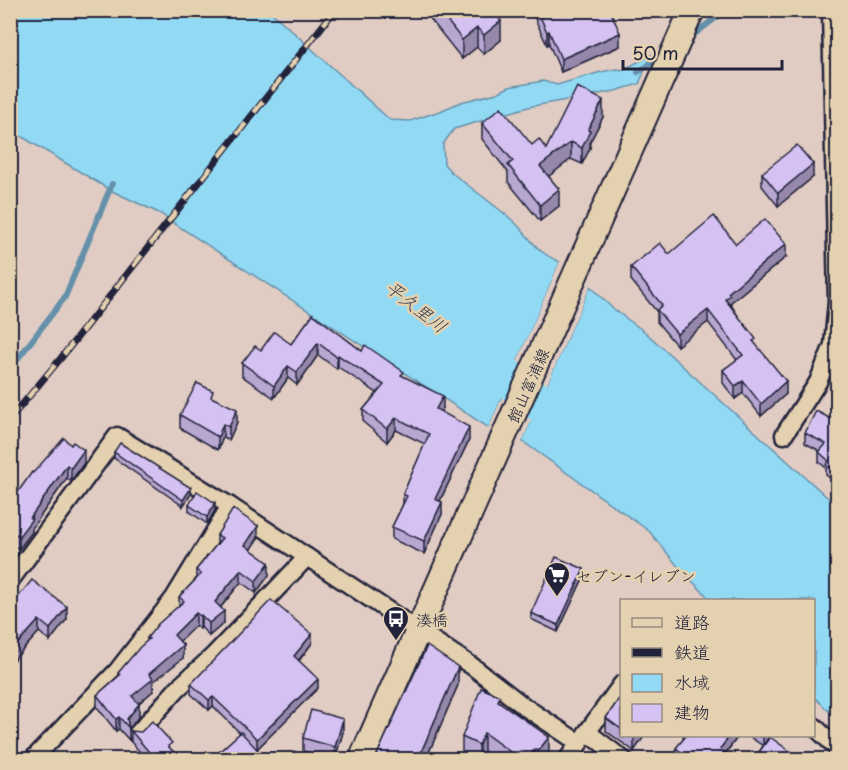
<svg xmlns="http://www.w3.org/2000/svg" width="848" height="770" viewBox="0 0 848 770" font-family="'Playpen Sans','Klee One',sans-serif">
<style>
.water{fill:#92daf4;stroke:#6590aa;stroke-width:1.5}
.pier{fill:#e0ccc3}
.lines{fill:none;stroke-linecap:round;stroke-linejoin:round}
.stream{stroke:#6590aa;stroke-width:6}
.river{stroke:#92daf4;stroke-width:38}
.minor-casing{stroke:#22223b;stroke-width:21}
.secondary-casing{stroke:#22223b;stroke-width:28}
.minor{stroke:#e4d1af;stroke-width:16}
.secondary{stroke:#e4d1af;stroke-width:24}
.rail-casing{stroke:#22223b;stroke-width:7}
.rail{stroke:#e4d1af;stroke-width:4.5;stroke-dasharray:14;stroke-linecap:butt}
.wall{fill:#b7a7d1;stroke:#22223b;stroke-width:1.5}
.shaded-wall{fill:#9588aa;stroke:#22223b;stroke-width:1.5}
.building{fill:#d5c2f3;stroke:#22223b;stroke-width:1.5}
.labels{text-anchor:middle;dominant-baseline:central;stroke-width:5;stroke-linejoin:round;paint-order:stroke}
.street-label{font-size:16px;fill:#22223b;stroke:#e4d1af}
.poi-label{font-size:16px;fill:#22223b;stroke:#e4d1af;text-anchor:start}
.water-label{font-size:18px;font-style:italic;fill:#333e57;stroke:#e4d1af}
</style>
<rect width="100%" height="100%" fill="#e0ccc3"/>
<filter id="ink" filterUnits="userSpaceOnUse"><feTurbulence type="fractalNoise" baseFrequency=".0167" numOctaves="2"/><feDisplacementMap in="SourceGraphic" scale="12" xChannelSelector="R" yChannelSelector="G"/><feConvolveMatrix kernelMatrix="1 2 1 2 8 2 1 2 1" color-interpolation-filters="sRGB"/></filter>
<g filter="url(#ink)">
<g class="water">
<path d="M 10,11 L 270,11 L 390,120 L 410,121 L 440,111 L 461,102 L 497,93 L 509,87 L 543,81 L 557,85 L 601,72 L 617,69 L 623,70 L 651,55 L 639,84 L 615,91 L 528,107 L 454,129 L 443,144 L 444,164 L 452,173 C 471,188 492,203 511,219 C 531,236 532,250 560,262 L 489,428 L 178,226 L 161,214 L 110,190 L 11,130 Z"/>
<path d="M 590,286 L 612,308 L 645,332 L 837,506 L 837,719 L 814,697 L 814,600 L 711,600 L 681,570 L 649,531 L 522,441 Z"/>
</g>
<g class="pier">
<path d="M 561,259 L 563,263 L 492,429 L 488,430 Z"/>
<path d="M 589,284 L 591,284 L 521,444 L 519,440 Z"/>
</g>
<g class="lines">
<g class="stream">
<path d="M 688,39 L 726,10"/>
<path d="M 638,72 L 662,57"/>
<path d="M 10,369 L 65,297 L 112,184"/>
</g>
<path class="river" d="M 470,348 L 578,433"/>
<defs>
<g id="minor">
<path d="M 784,435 L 818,382 L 833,345 L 837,302 L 831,10"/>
<path d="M 10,581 L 117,436 L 230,506 L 472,666 L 525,707 L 579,743"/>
<path d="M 814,726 L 838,749"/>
<path d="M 587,732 L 624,760"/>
<path d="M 137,734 L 178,688 L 213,656 L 307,557"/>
<path d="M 32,760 L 118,670 L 174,598 L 230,506"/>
<path d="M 567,760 L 622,684"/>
</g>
<path id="secondary" d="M 361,760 L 692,10"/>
</defs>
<use href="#minor" class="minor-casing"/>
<use href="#secondary" class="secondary-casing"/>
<use href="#minor" class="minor"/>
<use href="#secondary" class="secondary"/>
<defs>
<path id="rail" d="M 10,419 L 61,358 L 335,10"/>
</defs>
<use href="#rail" class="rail-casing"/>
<use href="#rail" class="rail"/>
</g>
<g class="wall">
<path d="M 431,10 L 492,10 L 501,40 L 484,54 L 477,47 L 462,59 L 431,20 Z"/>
<path d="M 531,10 L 610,10 L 620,46 L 561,72 L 549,44 L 547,45 Z"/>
<path d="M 603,117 L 590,142 L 590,148 L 582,164 L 571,159 L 549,176 L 559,206 L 540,221 L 508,182 L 508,172 L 482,139 L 482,123 L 532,145 L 546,149 Z"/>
<path d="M 762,173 L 813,177 L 778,206 L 762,186 Z"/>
<path d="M 736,244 L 786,257 L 730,303 L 786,394 L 761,416 L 743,393 L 735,399 L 723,383 L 723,370 L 737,360 L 708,322 L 677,346 L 657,322 L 657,312 L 631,280 L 631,267 L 669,254 Z"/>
<path d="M 313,314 L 362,351 L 404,377 L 443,408 L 441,412 L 469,440 L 440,501 L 442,514 L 424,554 L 392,539 L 392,527 L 403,504 L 403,494 L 425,444 L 396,430 L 387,442 L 363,422 L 363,410 L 377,393 L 338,367 L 337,369 L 318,355 L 297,385 L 288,378 L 274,398 L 242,376 L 242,363 L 261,350 L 291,344 Z"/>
<path d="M 837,349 L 837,370 L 835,368 L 835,356 Z"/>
<path d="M 213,398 L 237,422 L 229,440 L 223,437 L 218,450 L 180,428 L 180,415 Z"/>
<path d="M 837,422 L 837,483 L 826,475 L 826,468 L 819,462 L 819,452 L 820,451 L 805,443 L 805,433 Z"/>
<path d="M 71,445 L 84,463 L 71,481 L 67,478 L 32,528 L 32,532 L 19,549 L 10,543 L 10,501 L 11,502 L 33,473 Z"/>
<path d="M 114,452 L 191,494 L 183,506 L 114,458 Z"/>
<path d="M 189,505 L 215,510 L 207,524 L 189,511 Z"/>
<path d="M 217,535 L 258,538 L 250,549 L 269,575 L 256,593 L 241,582 L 221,607 L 224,623 L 209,636 L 201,627 L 200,629 L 196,625 L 179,641 L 183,658 L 153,682 L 153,691 L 138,704 L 139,716 L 129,729 L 129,740 L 119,729 L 116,731 L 97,707 L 97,695 L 118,676 L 118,673 L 147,641 L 147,638 L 179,606 L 179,597 L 196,579 L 196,570 L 217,544 Z"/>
<path d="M 584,576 L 558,632 L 531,619 L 531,613 Z"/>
<path d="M 10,607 L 67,619 L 50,641 L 39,632 L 10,664 Z"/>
<path d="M 312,643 L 299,661 L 318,688 L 257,749 L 266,759 L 220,759 L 220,751 L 240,733 L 213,706 L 209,710 L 191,694 L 191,684 Z"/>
<path d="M 458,685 L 426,759 L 377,759 L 377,755 Z"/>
<path d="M 621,696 L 621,735 L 645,735 L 634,751 L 606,731 L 606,718 Z"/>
<path d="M 500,702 L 549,754 L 545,759 L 496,759 L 484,751 L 480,759 L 473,759 L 462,755 L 462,737 Z"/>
<path d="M 131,731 L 172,750 L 180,759 L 146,759 L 131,742 Z"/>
<path d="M 343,732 L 335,759 L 303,751 L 303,738 Z"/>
<path d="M 683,735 L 739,735 L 726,753 L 734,759 L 676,759 L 676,748 L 683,740 Z"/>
<path d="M 747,735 L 770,735 L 766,742 L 791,759 L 757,759 L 757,755 L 763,746 Z"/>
</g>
<g class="shaded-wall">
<path d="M 501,21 L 501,40 L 484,54 L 484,35 Z"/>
<path d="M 477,28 L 477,47 L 462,59 L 462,40 Z"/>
<path d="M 549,31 L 549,44 L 547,45 L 547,32 Z"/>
<path d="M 620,33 L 620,46 L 561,72 L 561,59 Z"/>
<path d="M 603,100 L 603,117 L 590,142 L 590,148 L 582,164 L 582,148 L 588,130 Z"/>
<path d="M 571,142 L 571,159 L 540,183 L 540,166 Z"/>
<path d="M 813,164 L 813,177 L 778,206 L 778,193 Z"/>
<path d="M 559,189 L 559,206 L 540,221 L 540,205 Z"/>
<path d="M 786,244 L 786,257 L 730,303 L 730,307 L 725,299 L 728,293 Z"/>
<path d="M 708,310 L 708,322 L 677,346 L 677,334 Z"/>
<path d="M 318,343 L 318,355 L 297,385 L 297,372 Z"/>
<path d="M 338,355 L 338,367 L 337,369 L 337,357 Z"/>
<path d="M 288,366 L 288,378 L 274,398 L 274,386 Z"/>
<path d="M 743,381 L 743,393 L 735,399 L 735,386 Z"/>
<path d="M 786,381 L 786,394 L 761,416 L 761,404 Z"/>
<path d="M 443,396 L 443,408 L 436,422 L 436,409 Z"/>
<path d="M 237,409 L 237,422 L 229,440 L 229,427 Z"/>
<path d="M 396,418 L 396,430 L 387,442 L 387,429 Z"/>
<path d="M 223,424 L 223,437 L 218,450 L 218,437 Z"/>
<path d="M 469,427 L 469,440 L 435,511 L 435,499 Z"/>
<path d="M 84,450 L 84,463 L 71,481 L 71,468 Z"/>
<path d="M 67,465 L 67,478 L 32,528 L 32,532 L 19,549 L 19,536 L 30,518 Z"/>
<path d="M 191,488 L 191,494 L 183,506 L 183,500 Z"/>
<path d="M 442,502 L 442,514 L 424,554 L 424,541 Z"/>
<path d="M 215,503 L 215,510 L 207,524 L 207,517 Z"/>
<path d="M 258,526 L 258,538 L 245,558 L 245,545 Z"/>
<path d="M 269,563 L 269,575 L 256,593 L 256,581 Z"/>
<path d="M 584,569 L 584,576 L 558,632 L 558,625 Z"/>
<path d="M 241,570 L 241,582 L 215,614 L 215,602 Z"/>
<path d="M 67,607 L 67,619 L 50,641 L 50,629 Z"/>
<path d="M 224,611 L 224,623 L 209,636 L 209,623 Z"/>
<path d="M 196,613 L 196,625 L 174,647 L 174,635 Z"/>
<path d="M 201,615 L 201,627 L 200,629 L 200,616 Z"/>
<path d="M 39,620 L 39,632 L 10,664 L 10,652 Z"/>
<path d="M 312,634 L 312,643 L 294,666 L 294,656 Z"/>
<path d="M 183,645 L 183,658 L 153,682 L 153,691 L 132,709 L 132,696 L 149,674 Z"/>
<path d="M 458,667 L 458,685 L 426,759 L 418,759 Z"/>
<path d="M 318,679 L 318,688 L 257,749 L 257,739 Z"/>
<path d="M 213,697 L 213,706 L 209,710 L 209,700 Z"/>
<path d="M 139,704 L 139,716 L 129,729 L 127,719 Z"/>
<path d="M 119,717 L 119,729 L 116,731 L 116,719 Z"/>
<path d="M 343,719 L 343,732 L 335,759 L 335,747 Z"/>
<path d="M 484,733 L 484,751 L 480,759 L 479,759 L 479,745 Z"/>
<path d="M 636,735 L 645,735 L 634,751 L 634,738 Z"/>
<path d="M 730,735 L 739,735 L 721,759 L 720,749 Z"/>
<path d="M 763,735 L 770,735 L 763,746 Z"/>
<path d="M 549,737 L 549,754 L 545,759 L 538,759 L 538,751 Z"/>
<path d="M 535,749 L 535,759 L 527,759 Z"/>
<path d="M 791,752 L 791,759 L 786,759 Z"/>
</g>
<g class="building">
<path d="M 439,10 L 492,10 L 501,21 L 484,35 L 477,28 L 462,40 Z"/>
<path d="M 537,10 L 610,10 L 620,33 L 561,59 L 549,31 L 547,32 Z"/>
<path d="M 577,87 L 603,100 L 588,130 L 590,131 L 582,148 L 571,142 L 540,166 L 559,189 L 540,205 L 508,165 L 513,161 L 482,123 L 501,107 L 532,145 L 539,139 L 546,149 Z"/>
<path d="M 797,145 L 813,164 L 778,193 L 762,173 Z"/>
<path d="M 714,216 L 736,244 L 765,219 L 786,244 L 728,293 L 730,295 L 725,299 L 756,339 L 753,341 L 786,381 L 761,404 L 743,381 L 735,386 L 723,370 L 743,355 L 708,310 L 677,334 L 657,310 L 662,305 L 631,267 L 660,243 L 669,254 Z"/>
<path d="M 313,314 L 362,351 L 365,345 L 404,372 L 401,375 L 443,396 L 436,409 L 469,427 L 435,499 L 442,502 L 424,541 L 392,527 L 407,496 L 403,494 L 429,434 L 396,418 L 387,429 L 363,410 L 384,385 L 338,355 L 337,357 L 318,343 L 297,372 L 288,366 L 274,386 L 242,363 L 255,346 L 261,350 L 274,332 L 291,344 Z"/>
<path d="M 837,349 L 837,357 L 835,356 Z"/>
<path d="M 197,383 L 213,391 L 211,397 L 237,409 L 229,427 L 223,424 L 218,437 L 180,415 Z"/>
<path d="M 816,411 L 837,422 L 837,473 L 826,465 L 829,461 L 819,452 L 826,444 L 805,433 Z"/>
<path d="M 64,438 L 71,445 L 73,442 L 84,450 L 71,468 L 67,465 L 30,518 L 32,519 L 19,536 L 10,530 L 10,501 L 11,502 L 32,472 L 33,473 Z"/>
<path d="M 120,443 L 191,488 L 183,500 L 114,452 Z"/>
<path d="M 197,491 L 215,503 L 207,517 L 189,505 Z"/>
<path d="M 233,509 L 258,526 L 245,545 L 269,563 L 256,581 L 241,570 L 215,602 L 224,611 L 209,623 L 201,615 L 200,616 L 196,613 L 174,635 L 183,645 L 149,674 L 153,679 L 132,696 L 139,704 L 127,719 L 129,728 L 119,717 L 116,719 L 97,695 L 120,675 L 118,673 L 140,647 L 149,639 L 147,638 L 158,624 L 184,601 L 179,597 L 201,574 L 196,570 L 222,538 L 217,535 Z"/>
<path d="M 556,557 L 584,569 L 558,625 L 531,613 Z"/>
<path d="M 32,580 L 67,607 L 50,629 L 39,620 L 10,652 L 10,607 Z"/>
<path d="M 271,600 L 312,634 L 294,656 L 318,679 L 257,739 L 213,697 L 209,700 L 191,684 Z"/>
<path d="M 427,646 L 458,667 L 418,759 L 386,759 L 377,755 Z"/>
<path d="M 481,688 L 500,696 L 498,701 L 549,737 L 538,751 L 535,749 L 527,759 L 520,759 L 484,733 L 479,745 L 462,737 Z"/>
<path d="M 621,696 L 621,729 L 606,718 Z"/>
<path d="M 311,710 L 343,719 L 335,747 L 303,738 Z"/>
<path d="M 152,721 L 172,743 L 168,746 L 180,759 L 155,759 L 131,731 L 141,732 Z"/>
<path d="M 241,732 L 266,759 L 228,759 L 220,751 Z"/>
<path d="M 686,735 L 730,735 L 720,749 L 734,759 L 690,759 L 676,748 L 686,736 Z"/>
<path d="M 770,737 L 791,752 L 786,759 L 763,759 L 757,755 Z"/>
</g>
</g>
<defs>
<symbol id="supermarket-pin" viewBox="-11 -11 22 30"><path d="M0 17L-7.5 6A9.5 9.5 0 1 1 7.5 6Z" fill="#22223b" stroke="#e4d1af"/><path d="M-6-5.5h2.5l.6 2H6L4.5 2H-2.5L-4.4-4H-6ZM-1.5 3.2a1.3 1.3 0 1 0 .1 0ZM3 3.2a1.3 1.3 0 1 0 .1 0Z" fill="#fff"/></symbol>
<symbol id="bus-pin" viewBox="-11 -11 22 30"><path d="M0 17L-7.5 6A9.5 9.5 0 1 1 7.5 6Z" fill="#22223b" stroke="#e4d1af"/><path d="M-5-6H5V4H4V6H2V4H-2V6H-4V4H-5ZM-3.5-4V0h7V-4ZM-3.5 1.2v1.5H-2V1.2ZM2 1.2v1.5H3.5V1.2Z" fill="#fff"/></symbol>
</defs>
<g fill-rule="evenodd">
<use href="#supermarket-pin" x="542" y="560" width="30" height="40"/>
<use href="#bus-pin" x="381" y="604" width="30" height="40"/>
</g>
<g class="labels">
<g class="street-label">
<text transform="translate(527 385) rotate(-66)">館山富浦線</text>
</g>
<g class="poi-label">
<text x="576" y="575">セブン-イレブン</text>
<text x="416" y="619">湊橋</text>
</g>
<g class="water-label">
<text transform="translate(417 306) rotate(38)">平久里川</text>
</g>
</g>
<rect width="848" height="770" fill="none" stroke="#e4d1af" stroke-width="36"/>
<rect x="18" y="18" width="812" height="734" fill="none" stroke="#22223b" stroke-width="2" filter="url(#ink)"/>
<rect x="620" y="599" width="195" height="138" fill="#e4d1af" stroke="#968b81" stroke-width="1.5"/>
<rect x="632" y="618" width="30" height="9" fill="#e4d1af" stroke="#968b81" stroke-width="1.5"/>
<text x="674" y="629" font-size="18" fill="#22223b">道路</text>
<rect x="632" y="648" width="30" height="9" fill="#22223b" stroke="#968b81" stroke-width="1.5"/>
<text x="674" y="659" font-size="18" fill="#22223b">鉄道</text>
<rect x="632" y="674" width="30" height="18" fill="#92daf4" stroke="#968b81" stroke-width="1.5"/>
<text x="674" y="689" font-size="18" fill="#22223b">水域</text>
<rect x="632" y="704" width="30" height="18" fill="#d5c2f3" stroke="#968b81" stroke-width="1.5"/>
<text x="674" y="719" font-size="18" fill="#22223b">建物</text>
<path d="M623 60v9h159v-9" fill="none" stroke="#22223b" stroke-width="3"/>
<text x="632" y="60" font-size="18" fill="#22223b" stroke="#e4d1af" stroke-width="4.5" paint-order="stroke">50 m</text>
</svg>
